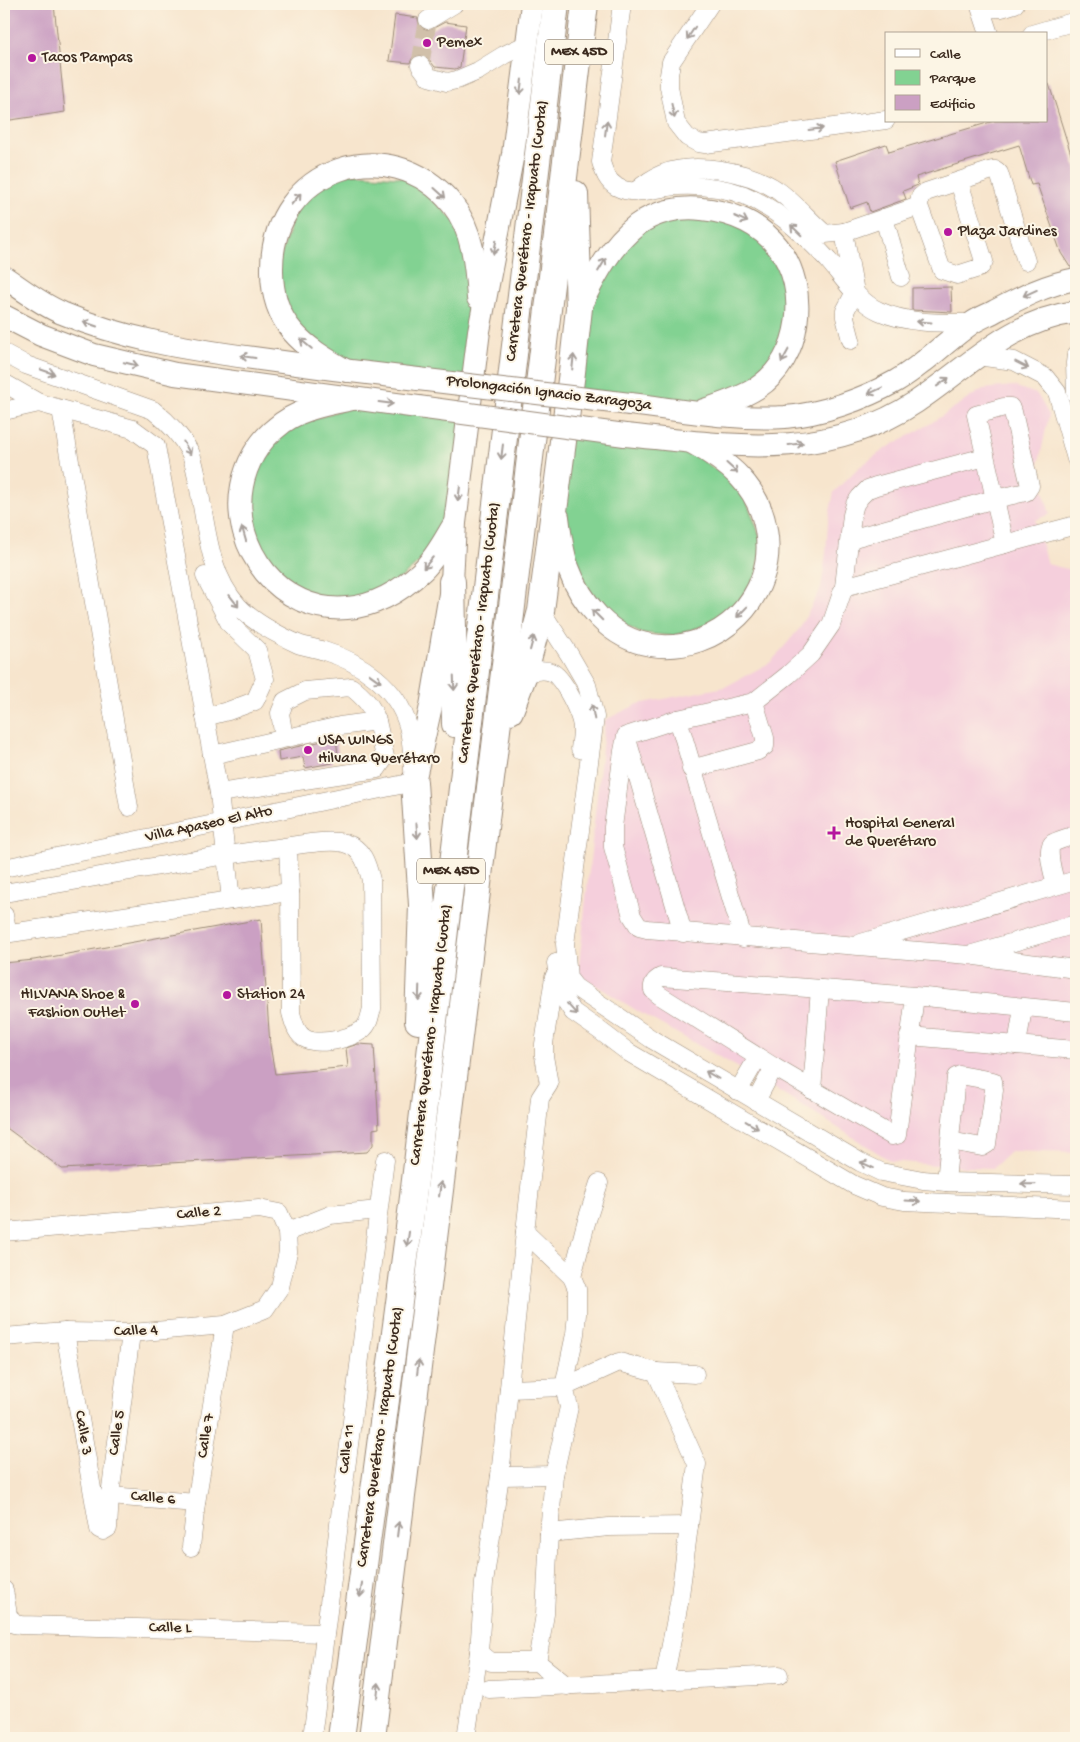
<svg xmlns="http://www.w3.org/2000/svg" width="1080" height="1742" viewBox="0 0 1080 1742" font-family="'Gochi Hand',sans-serif">
<style>
.built{fill:#f5cfdc}
.green{fill:#82d292;stroke:#5e7e58}
.building{fill:#cba0c3}
.lines{fill:none;stroke-linecap:round;stroke-linejoin:round}
.minor-tunnel{stroke:#d1c0aa;stroke-width:18;stroke-dasharray:18 9;stroke-linecap:butt}
.minor-casing{stroke:#998876;stroke-width:19}
.major-casing{stroke:#998876;stroke-width:24}
.highway-casing{stroke:#998876;stroke-width:28}
.minor{stroke:#fff;stroke-width:18}
.major{stroke:#fff;stroke-width:22}
.highway{stroke:#fff;stroke-width:26}
.major-bridge-casing{stroke:#998876;stroke-width:24;stroke-linecap:butt}
.major-bridge{stroke:#fff;stroke-width:22}
.oneway{stroke:#a79f9a}
.poi-dot{fill:#b5179e;stroke:#fcf5e5;stroke-width:2}
.labels{text-anchor:middle;dominant-baseline:central;stroke-width:4;stroke-linejoin:round;paint-order:stroke}
.shield{fill:#fcf5e5;stroke:#75675a;stroke-width:1}
.shield-label{font-size:15px;font-weight:bold;fill:#3b2a1e}
.poi-label{font-size:16px;fill:#3b2a1e;stroke:#fcf5e5;text-anchor:start}
.street-label{font-size:16px;fill:#3b2a1e;stroke:#fcf5e5}
</style>
<rect width="100%" height="100%" fill="#fcf5e5"/>
<filter id="ink" filterUnits="userSpaceOnUse"><feTurbulence type="fractalNoise" baseFrequency=".02" numOctaves="2"/><feDisplacementMap in="SourceGraphic" scale="10" xChannelSelector="R" yChannelSelector="G"/><feConvolveMatrix kernelMatrix="1 2 1 2 8 2 1 2 1" color-interpolation-filters="sRGB"/></filter>
<filter id="wash" filterUnits="userSpaceOnUse"><feTurbulence type="fractalNoise" baseFrequency=".0096" numOctaves="4" result="noise"/><feDisplacementMap in="SourceGraphic" scale="20" xChannelSelector="R" yChannelSelector="G"/><feGaussianBlur stdDeviation="1.12" result="paint"/><feColorMatrix in="noise" values="0 0 0 0 0 0 0 0 0 0 0 0 0 0 0 0 0 1.4 0 .05"/><feComposite in="paint" operator="in"/></filter>
<g filter="url(#wash)">
<rect width="100%" height="100%" fill="#f7e5cd"/>
<path class="built" d="M 1013,386 L 1037,394 L 1049,415 L 1037,471 L 1050,514 L 1035,520 L 1047,564 L 1075,571 L 1076,576 L 1076,1153 L 1011,1151 L 993,1168 L 947,1166 L 891,1161 L 766,1083 L 644,1015 L 578,974 L 605,720 L 638,704 L 725,687 L 771,662 L 800,628 L 821,588 L 826,553 L 828,521 L 834,492 L 858,468 L 885,449 L 928,425 L 983,389 Z"/>
<g class="green">
<path d="M 344,173 L 412,178 L 468,235 L 474,331 L 469,380 L 344,364 L 294,325 L 279,282 L 279,262 L 298,201 Z"/>
<path d="M 679,214 L 732,220 L 769,245 L 791,287 L 783,346 L 760,379 L 702,404 L 577,389 L 586,308 L 603,272 L 642,228 Z"/>
<path d="M 357,404 L 463,419 L 452,517 L 431,552 L 380,596 L 321,603 L 267,570 L 245,496 L 266,443 L 279,432 Z"/>
<path d="M 570,437 L 687,450 L 741,487 L 762,541 L 757,575 L 733,609 L 711,623 L 673,636 L 642,633 L 613,618 L 601,607 L 575,568 L 563,501 Z"/>
</g>
<g id="blocks">
<g class="building">
<path d="M 4,4 L 54,4 L 65,112 L 4,121 Z"/>
<path d="M 395,15 L 418,18 L 419,26 L 428,31 L 445,22 L 466,25 L 460,67 L 455,69 L 435,67 L 428,58 L 419,54 L 413,57 L 410,63 L 389,61 Z"/>
<path d="M 1046,84 L 1049,84 L 1076,170 L 1076,266 L 1070,267 L 1061,253 L 1037,184 L 1031,185 L 1019,145 L 916,177 L 918,185 L 903,191 L 906,199 L 870,212 L 867,202 L 850,208 L 835,161 L 886,144 L 889,152 L 994,121 L 1046,121 Z"/>
<path d="M 951,287 L 952,312 L 912,310 L 912,288 Z"/>
<path d="M 336,738 L 338,755 L 331,756 L 332,763 L 305,768 L 303,757 L 279,761 L 278,751 Z"/>
<path d="M 261,919 L 270,1045 L 275,1074 L 348,1067 L 346,1048 L 358,1044 L 374,1045 L 379,1128 L 373,1129 L 373,1145 L 367,1152 L 62,1169 L 4,1126 L 4,963 L 34,960 Z"/>
</g>
</g>
</g>
<g filter="url(#ink)">
<use href="#blocks" fill-opacity="0" stroke="#998876" stroke-width="1"/>
<g class="lines">
<path class="minor-tunnel" d="M 420,65 L 428,20"/>
<defs>
<g id="minor">
<path d="M 622,4 L 601,162 C 604,172 607,181 617,187 C 635,197 658,187 677,186 C 699,185 723,187 744,195 C 777,209 804,234 828,260 C 843,277 857,301 879,311 C 908,324 941,323 972,323"/>
<path d="M 710,4 L 671,62 L 669,75 L 669,87 L 676,123 L 687,137 L 698,143 L 705,144 L 886,120"/>
<path d="M 979,4 L 989,34"/>
<path d="M 982,9 L 1002,8 L 1015,4"/>
<path d="M 428,20 L 454,4"/>
<path d="M 1032,34 L 1076,21"/>
<path d="M 420,65 L 429,77 L 447,82 L 457,80 L 478,71 L 504,55 L 527,44"/>
<path d="M 959,182 L 984,261 L 981,266 L 979,268 L 957,275 L 942,270 L 919,206 L 920,197 L 926,192 L 992,170 L 996,170 L 999,173 L 1026,261"/>
<path d="M 636,191 C 644,184 652,178 662,174 C 695,161 748,171 777,190 C 793,201 810,221 825,234 L 844,232"/>
<path d="M 884,218 L 901,277"/>
<path d="M 851,340 L 845,317 L 845,311 L 855,292 L 844,232 L 919,206"/>
<path d="M 4,353 L 26,365 L 153,410 C 168,422 181,435 190,452 C 195,463 197,477 199,489 C 207,529 209,574 238,606 C 253,622 278,635 298,644 C 306,647 316,648 324,651 C 361,662 397,687 408,726 C 413,744 412,764 414,782 L 4,868"/>
<path d="M 1076,355 L 1075,363 L 1076,394"/>
<path d="M 977,356 L 1014,361 L 1045,377 L 1057,392 L 1076,459"/>
<path d="M 4,383 L 39,403"/>
<path d="M 1004,407 L 1010,407 L 1013,412 L 1030,486 L 1026,492 L 995,499 L 976,415 Z"/>
<path d="M 61,409 L 129,807"/>
<path d="M 4,411 L 39,403 L 133,429 L 156,446 L 219,793 L 231,900"/>
<path d="M 985,457 L 876,486 L 868,489 L 860,497 L 855,504 L 852,515 L 844,587 L 831,625 L 811,654 L 788,675 L 754,702 L 678,719 L 626,736 L 623,751 L 613,827 L 613,847 L 632,916 L 639,927 L 647,929 L 969,955 L 1076,924"/>
<path d="M 850,539 L 995,499 L 1005,544"/>
<path d="M 844,587 L 1076,525"/>
<path d="M 541,611 L 569,654 L 587,685 L 595,717 L 565,944 L 568,978 L 575,987 L 653,1040 L 860,1162 L 881,1172 L 923,1180 L 946,1182 L 1076,1185"/>
<path d="M 524,674 C 532,672 542,668 551,672 C 563,676 582,716 582,729 C 582,735 581,742 580,749"/>
<path d="M 205,717 L 228,711 L 255,701 L 265,679 L 257,650 L 230,624 L 205,576"/>
<path d="M 678,719 L 743,938"/>
<path d="M 284,738 L 280,713 L 285,701 L 305,691 L 351,687 C 364,697 372,706 377,721"/>
<path d="M 627,739 L 683,933"/>
<path d="M 212,755 L 340,726 L 377,721 L 385,757 L 377,769 L 219,793"/>
<path d="M 691,769 L 758,751 L 765,746 L 765,738 L 754,702"/>
<path d="M 1056,885 C 1054,877 1045,848 1053,843 C 1060,839 1069,837 1076,835"/>
<path d="M 4,893 C 92,878 180,861 269,849 C 288,847 326,838 344,843 C 363,848 367,864 371,880 L 372,1009 C 370,1013 370,1019 367,1024 C 360,1038 320,1046 306,1039 C 296,1034 294,1023 291,1013 L 290,892 L 288,847"/>
<path d="M 4,915 L 8,933"/>
<path d="M 4,934 L 231,900 L 290,892"/>
<path d="M 861,943 L 1076,880"/>
<path d="M 975,956 L 1076,969"/>
<path d="M 556,963 L 561,994 L 573,1012 L 599,1030 L 628,1052 L 854,1185 L 882,1197 L 904,1201 L 1076,1209"/>
<path d="M 915,996 L 897,1135 L 892,1136 L 774,1067 L 659,995 L 653,990 C 652,983 655,980 661,977 L 915,996 L 1076,1012"/>
<path d="M 909,1036 L 1076,1050"/>
<path d="M 1017,1045 L 1023,1008"/>
<path d="M 812,1090 L 820,989"/>
<path d="M 738,1091 L 758,1057"/>
<path d="M 756,1101 L 774,1067"/>
<path d="M 946,1182 L 956,1077 L 960,1075 L 993,1081 L 994,1090 L 987,1144 L 982,1147 L 950,1141"/>
<path d="M 4,1232 L 259,1209 L 279,1213 L 287,1232 L 288,1252 L 280,1287 L 265,1309 L 225,1325 L 131,1333 L 65,1332 L 4,1337"/>
<path d="M 287,1232 L 330,1215 L 378,1210"/>
<path d="M 525,1232 L 572,1277 L 586,1223 L 599,1183"/>
<path d="M 65,1332 L 99,1529 L 103,1531 L 108,1528 L 110,1496 L 131,1333"/>
<path d="M 656,1372 L 695,1374"/>
<path d="M 509,1389 L 564,1387 L 619,1362 L 656,1372 L 697,1464 L 679,1603 L 664,1681"/>
<path d="M 500,1476 L 554,1475"/>
<path d="M 110,1496 L 196,1503"/>
<path d="M 549,1533 L 609,1527 L 689,1526"/>
<path d="M 191,1547 L 196,1503 L 225,1325"/>
<path d="M 4,1590 L 8,1615 L 14,1624 L 21,1625 L 325,1633"/>
<path d="M 479,1652 L 491,1662 L 537,1662 L 567,1686"/>
<path d="M 537,1662 L 545,1614 L 549,1533 L 554,1475 L 569,1407 L 564,1387 L 575,1334 L 577,1314 L 577,1289 L 572,1277"/>
<path d="M 489,1689 L 779,1675"/>
<path d="M 312,1738 L 385,1160"/>
<path d="M 466,1738 L 479,1652 L 484,1583 L 500,1476 L 525,1232 L 540,1098 L 549,1084 L 544,1056 L 544,1044 L 554,977"/>
</g>
<g id="major">
<path d="M 4,277 C 22,289 42,305 62,313 C 123,339 187,349 253,358 C 308,366 363,373 418,379"/>
<path d="M 579,308 C 595,277 609,247 637,225 C 655,212 680,206 702,209 C 731,212 759,223 778,247 C 810,288 802,359 757,388 C 741,398 722,404 704,410"/>
<path d="M 4,316 L 41,335 L 94,355 L 175,374 L 418,407"/>
<path d="M 347,371 C 302,346 271,324 272,268 C 272,168 390,128 452,204 C 473,230 476,266 478,298"/>
<path d="M 353,399 C 327,404 297,409 276,428 C 258,442 246,464 242,486 C 230,548 281,614 347,608 C 377,606 402,590 423,570 C 436,557 444,541 453,526"/>
<path d="M 630,404 C 681,410 733,420 785,417 C 822,414 864,399 896,381 C 924,365 946,341 972,323 C 979,318 988,315 995,311 C 1022,297 1047,284 1076,279"/>
<path d="M 625,435 C 728,445 824,463 916,402 C 970,366 1009,321 1076,312"/>
<path d="M 558,517 C 560,533 562,550 567,565 C 581,603 610,639 651,645 C 718,655 778,596 766,530 C 759,486 728,462 691,442"/>
<path d="M 414,782 L 431,706 L 452,582 L 455,523 L 479,331 L 513,154 L 532,4"/>
</g>
<g id="highway">
<path d="M 452,582 L 455,724"/>
<path d="M 510,711 L 524,674 L 541,611 L 572,372 L 579,308 L 575,194"/>
<path d="M 414,782 L 422,905 L 418,1021"/>
<path d="M 341,1738 L 412,1205 L 556,4"/>
<path d="M 372,1738 L 494,755 L 585,4"/>
</g>
</defs>
<use href="#minor" class="minor-casing"/>
<use href="#major" class="major-casing"/>
<use href="#highway" class="highway-casing"/>
<use href="#minor" class="minor"/>
<use href="#major" class="major"/>
<use href="#highway" class="highway"/>
<defs>
<g id="major-bridge">
<path d="M 418,379 L 630,404"/>
<path d="M 418,407 L 625,435"/>
</g>
</defs>
<use href="#major-bridge" class="major-bridge-casing"/>
<use href="#major-bridge" class="major-bridge"/>
</g>
<defs><path id="oneway-shaft" d="M-6 0H5M1.5-3L5.5 0L1.5 3" fill="none" stroke-width="1.6" stroke-linecap="round" stroke-linejoin="round" transform="scale(1.25)"/></defs>
<g class="oneway">
<use href="#oneway-shaft" transform="translate(691 33) rotate(123)"/>
<use href="#oneway-shaft" transform="translate(521 87) rotate(97)"/>
<use href="#oneway-shaft" transform="translate(673 111) rotate(78)"/>
<use href="#oneway-shaft" transform="translate(606 128) rotate(-83)"/>
<use href="#oneway-shaft" transform="translate(816 129) rotate(-7)"/>
<use href="#oneway-shaft" transform="translate(440 193) rotate(42)"/>
<use href="#oneway-shaft" transform="translate(296 199) rotate(-50)"/>
<use href="#oneway-shaft" transform="translate(741 219) rotate(24)"/>
<use href="#oneway-shaft" transform="translate(796 230) rotate(-136)"/>
<use href="#oneway-shaft" transform="translate(495 247) rotate(101)"/>
<use href="#oneway-shaft" transform="translate(602 265) rotate(-59)"/>
<use href="#oneway-shaft" transform="translate(1030 293) rotate(156)"/>
<use href="#oneway-shaft" transform="translate(924 322) rotate(-176)"/>
<use href="#oneway-shaft" transform="translate(90 324) rotate(-161)"/>
<use href="#oneway-shaft" transform="translate(306 344) rotate(-140)"/>
<use href="#oneway-shaft" transform="translate(785 356) rotate(119)"/>
<use href="#oneway-shaft" transform="translate(248 357) rotate(-172)"/>
<use href="#oneway-shaft" transform="translate(573 362) rotate(-84)"/>
<use href="#oneway-shaft" transform="translate(131 364) rotate(14)"/>
<use href="#oneway-shaft" transform="translate(1022 365) rotate(27)"/>
<use href="#oneway-shaft" transform="translate(48 372) rotate(19)"/>
<use href="#oneway-shaft" transform="translate(943 382) rotate(-36)"/>
<use href="#oneway-shaft" transform="translate(875 391) rotate(155)"/>
<use href="#oneway-shaft" transform="translate(386 403) rotate(7)"/>
<use href="#oneway-shaft" transform="translate(796 444) rotate(-7)"/>
<use href="#oneway-shaft" transform="translate(187 448) rotate(61)"/>
<use href="#oneway-shaft" transform="translate(502 452) rotate(97)"/>
<use href="#oneway-shaft" transform="translate(732 468) rotate(42)"/>
<use href="#oneway-shaft" transform="translate(459 494) rotate(97)"/>
<use href="#oneway-shaft" transform="translate(244 534) rotate(-106)"/>
<use href="#oneway-shaft" transform="translate(428 563) rotate(130)"/>
<use href="#oneway-shaft" transform="translate(234 601) rotate(52)"/>
<use href="#oneway-shaft" transform="translate(742 612) rotate(134)"/>
<use href="#oneway-shaft" transform="translate(597 615) rotate(-135)"/>
<use href="#oneway-shaft" transform="translate(532 643) rotate(-75)"/>
<use href="#oneway-shaft" transform="translate(375 678) rotate(36)"/>
<use href="#oneway-shaft" transform="translate(454 683) rotate(88)"/>
<use href="#oneway-shaft" transform="translate(593 712) rotate(-100)"/>
<use href="#oneway-shaft" transform="translate(417 831) rotate(86)"/>
<use href="#oneway-shaft" transform="translate(419 993) rotate(92)"/>
<use href="#oneway-shaft" transform="translate(572 1009) rotate(48)"/>
<use href="#oneway-shaft" transform="translate(712 1075) rotate(-150)"/>
<use href="#oneway-shaft" transform="translate(752 1125) rotate(31)"/>
<use href="#oneway-shaft" transform="translate(867 1165) rotate(-156)"/>
<use href="#oneway-shaft" transform="translate(1028 1184) rotate(-179)"/>
<use href="#oneway-shaft" transform="translate(440 1189) rotate(-83)"/>
<use href="#oneway-shaft" transform="translate(913 1201) rotate(3)"/>
<use href="#oneway-shaft" transform="translate(408 1239) rotate(98)"/>
<use href="#oneway-shaft" transform="translate(418 1367) rotate(-83)"/>
<use href="#oneway-shaft" transform="translate(398 1529) rotate(-83)"/>
<use href="#oneway-shaft" transform="translate(361 1590) rotate(98)"/>
<use href="#oneway-shaft" transform="translate(378 1690) rotate(-83)"/>
</g>
</g>
<g class="poi-dot">
<circle cx="427" cy="43" r="5"/>
<circle cx="32" cy="58" r="5"/>
<circle cx="948" cy="232" r="5"/>
<circle cx="308" cy="750" r="5"/>
<path d="M831.5 825.5h5v5h5v5h-5v5h-5v-5h-5v-5h5z"/>
<circle cx="227" cy="995" r="5"/>
<circle cx="135" cy="1004" r="5"/>
</g>
<g class="labels">
<g class="shield">
<rect x="545" y="39.5" width="68" height="25" rx="4"/>
<rect x="417" y="858.5" width="68" height="25" rx="4"/>
</g>
<g class="shield-label">
<text x="579" y="52">MEX 45D</text>
<text x="451" y="871">MEX 45D</text>
</g>
<g class="poi-label">
<text x="437" y="43">Pemex</text>
<text x="42" y="58">Tacos Pampas</text>
<text x="958" y="232">Plaza Jardines</text>
<text x="318" y="741">USA WINGS<tspan x="318" dy="18">Hilvana Querétaro</tspan></text>
<text x="845" y="824">Hospital General<tspan x="845" dy="18">de Querétaro</tspan></text>
<text x="125" y="995" text-anchor="end">HILVANA Shoe &amp;<tspan x="125" dy="18">Fashion Outlet</tspan></text>
<text x="237" y="995">Station 24</text>
</g>
<g class="street-label">
<text transform="translate(528 231) rotate(-83)">Carretera Querétaro - Irapuato (Cuota)</text>
<text transform="translate(549 394) rotate(7)">Prolongación Ignacio Zaragoza</text>
<text transform="translate(480 633) rotate(-83)">Carretera Querétaro - Irapuato (Cuota)</text>
<text transform="translate(209 825) rotate(-12)">Villa Apaseo El Alto</text>
<text transform="translate(432 1035) rotate(-83)">Carretera Querétaro - Irapuato (Cuota)</text>
<text transform="translate(199 1214) rotate(-5)">Calle 2</text>
<text transform="translate(136 1332) rotate(-2)">Calle 4</text>
<text transform="translate(82 1433) rotate(80)">Calle 3</text>
<text transform="translate(118 1433) rotate(-82)">Calle 5</text>
<text transform="translate(207 1436) rotate(-81)">Calle 7</text>
<text transform="translate(381 1437) rotate(-82)">Carretera Querétaro - Irapuato (Cuota)</text>
<text transform="translate(348 1449) rotate(-83)">Calle 11</text>
<text transform="translate(153 1499) rotate(5)">Calle 6</text>
<text transform="translate(170 1629) rotate(1)">Calle L</text>
</g>
</g>
<rect width="1080" height="1742" fill="none" stroke="#fcf5e5" stroke-width="20"/>
<rect x="885" y="32" width="162" height="90" fill="#fcf5e5" stroke="#afa495"/>
<rect x="895" y="49" width="25" height="8" fill="#ffffff" stroke="#afa495"/>
<text x="930" y="58" font-size="15" fill="#3b2a1e">Calle</text>
<rect x="895" y="70" width="25" height="15" fill="#82d292" stroke="#afa495"/>
<text x="930" y="82" font-size="15" fill="#3b2a1e">Parque</text>
<rect x="895" y="95" width="25" height="15" fill="#cba0c3" stroke="#afa495"/>
<text x="930" y="108" font-size="15" fill="#3b2a1e">Edificio</text>
</svg>
